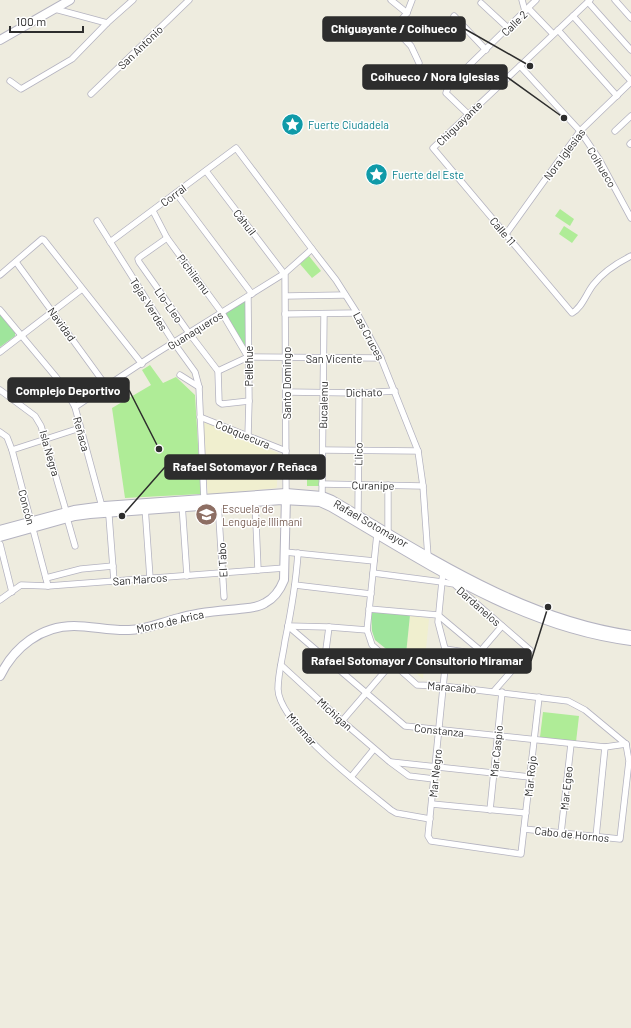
<svg xmlns="http://www.w3.org/2000/svg" width="631" height="1028" viewBox="0 0 631 1028" font-family="Barlow,sans-serif">
<style>
.education{fill:#f0efcf}
.green{fill:#9fe59c}
.pitch{fill:#afec97}
.lines{fill:none;stroke-linecap:round;stroke-linejoin:round}
.street-casing{stroke:#b4b3c0;stroke-width:7}
.secondary-casing{stroke:#b4b3c0;stroke-width:10}
.street{stroke:#fff;stroke-width:5.5}
.secondary{stroke:#fff;stroke-width:8}
.labels{text-anchor:middle;dominant-baseline:central;stroke-width:3;stroke-linejoin:round;paint-order:stroke}
.street-label{font-size:11px;fill:#2d2d2d;stroke:#fff}
.culture-label{font-size:11px;fill:#0d838f;stroke:#fff;text-anchor:start}
.education-label{font-size:11px;fill:#785e54;stroke:#fff;text-anchor:start}
.leader{fill:none;stroke:#2d2d2d;stroke-width:1.5}
.callout-dot{fill:#2d2d2d;stroke:#fff;stroke-width:1.5}
.callout{fill:#2d2d2d;stroke:#2d2d2d;stroke-width:1.5}
.callout-label{font-size:12px;text-anchor:middle;font-weight:bold;fill:#fff}
</style>
<rect width="100%" height="100%" fill="#eeecdf"/>
<g class="education">
<path d="M 202,421 L 278,453 L 277,486 L 276,488 L 208,495 Z"/>
<path d="M 410,615 L 429,619 L 423,679 L 405,664 Z"/>
</g>
<g class="green">
<path d="M 247,300 L 246,349 L 225,313 Z"/>
<path d="M 0,314 L 15,332 L 15,336 L 0,347 Z"/>
<path d="M 371,612 L 410,615 L 405,664 L 375,640 L 372,631 Z"/>
</g>
<g class="pitch">
<path d="M 560,209 L 574,219 L 570,226 L 555,216 Z"/>
<path d="M 564,226 L 578,235 L 572,243 L 559,234 Z"/>
<path d="M 309,256 L 321,271 L 312,278 L 300,264 Z"/>
<path d="M 150,365 L 163,383 L 176,377 L 195,395 L 201,494 L 125,498 L 112,408 L 151,385 L 142,370 Z"/>
<rect x="307" y="464" width="12" height="22"/>
<path d="M 543,712 L 579,716 L 576,742 L 540,737 Z"/>
</g>
<g class="lines">
<defs>
<g id="street">
<path d="M 391,0 L 407,13"/>
<path d="M 412,0 L 407,13 L 394,28 L 411,46 L 419,63"/>
<path d="M 522,0 L 525,11"/>
<path d="M 590,0 L 433,148 L 572,313 C 582,308 586,294 593,285 C 603,272 617,263 631,256"/>
<path d="M 615,0 L 631,18"/>
<path d="M 588,2 L 631,50"/>
<path d="M 481,3 L 508,28"/>
<path d="M 55,9 L 107,23"/>
<path d="M 529,9 L 553,34"/>
<path d="M 454,16 L 486,50"/>
<path d="M 573,16 L 631,81"/>
<path d="M 558,30 L 617,96"/>
<path d="M 520,66 L 580,131 L 599,159 L 631,218"/>
<path d="M 10,81 L 21,89 L 72,59 L 107,23 L 133,0"/>
<path d="M 91,94 L 189,0"/>
<path d="M 468,114 L 446,93 L 449,85 L 536,0"/>
<path d="M 615,131 L 631,116"/>
<path d="M 630,144 L 631,143"/>
<path d="M 206,171 L 285,275 L 286,493"/>
<path d="M 176,193 L 252,294"/>
<path d="M 153,211 L 167,238 L 222,313 L 248,357"/>
<path d="M 97,221 L 174,343 L 195,372 L 199,387 L 204,499"/>
<path d="M 506,234 L 580,131 L 631,82"/>
<path d="M 167,238 L 140,257 L 138,259 L 139,262 L 189,333 L 218,371 L 219,402 L 222,404 L 249,401"/>
<path d="M 110,242 L 236,148 L 312,249 L 336,280 L 357,313 L 381,358 L 418,451 L 423,486 L 428,557"/>
<path d="M 16,262 L 107,387"/>
<path d="M 0,275 L 42,239 L 44,240 L 142,364"/>
<path d="M 286,296 L 345,295"/>
<path d="M 0,310 L 56,377 L 65,389 L 75,407 L 101,503 L 109,516 L 114,581"/>
<path d="M 285,314 L 357,313"/>
<path d="M 0,352 L 82,289"/>
<path d="M 218,371 L 248,357 L 381,358"/>
<path d="M 180,375 L 199,387"/>
<path d="M 0,390 L 35,416 L 41,426 L 66,511"/>
<path d="M 286,392 L 359,393 L 395,391"/>
<path d="M 75,407 L 155,354 L 285,273 L 312,249"/>
<path d="M 200,417 L 286,451"/>
<path d="M 0,432 L 7,437 L 12,450 L 48,586"/>
<path d="M 248,436 L 249,401 L 248,297"/>
<path d="M 12,450 L 80,428"/>
<path d="M 323,450 L 418,451"/>
<path d="M 322,484 L 423,486"/>
<path d="M 322,496 L 324,314"/>
<path d="M 255,499 L 258,570"/>
<path d="M 218,502 L 224,597"/>
<path d="M 182,504 L 187,576"/>
<path d="M 145,507 L 150,578"/>
<path d="M 358,515 L 359,393"/>
<path d="M 67,518 L 75,546"/>
<path d="M 378,532 L 377,534 L 367,630 L 372,645 L 417,685 L 443,686 L 568,701 L 585,710 L 626,744"/>
<path d="M 388,533 L 388,485"/>
<path d="M 0,544 L 12,592"/>
<path d="M 285,552 L 374,561"/>
<path d="M 298,553 C 296,583 291,612 285,641 C 283,656 278,673 278,689 C 279,724 363,787 391,810 L 396,813 L 430,819"/>
<path d="M 443,571 L 438,622 L 445,649 L 446,658 L 428,836 L 431,841 L 521,854 L 539,697"/>
<path d="M 373,573 L 442,582 L 454,584 L 530,650 L 494,691"/>
<path d="M 46,578 L 81,569 L 113,566"/>
<path d="M 295,585 L 371,594"/>
<path d="M 0,600 L 21,585 L 48,586 L 285,568"/>
<path d="M 369,609 L 438,615 L 481,651"/>
<path d="M 288,626 L 405,726 L 605,747 L 626,744"/>
<path d="M 288,626 L 329,627 L 367,630"/>
<path d="M 445,649 L 478,654 L 502,626"/>
<path d="M 325,657 L 329,627"/>
<path d="M 281,665 L 342,721 L 390,762 L 409,776 L 434,779"/>
<path d="M 342,721 L 392,663"/>
<path d="M 391,762 L 530,777"/>
<path d="M 351,777 L 374,749"/>
<path d="M 432,804 L 526,813"/>
<path d="M 490,810 L 502,692"/>
<path d="M 524,829 L 620,839 L 629,761 L 626,744"/>
<path d="M 561,833 L 571,744"/>
<path d="M 596,837 L 605,747"/>
</g>
<g id="secondary">
<path d="M 0,40 L 70,0"/>
<path d="M 0,530 L 74,510 L 104,506 L 286,493 L 322,496 L 332,500 C 426,555 520,619 631,635"/>
<path d="M 0,537 L 75,516 L 90,514 L 282,500 L 320,502 L 331,507 C 425,562 520,627 631,641"/>
<path d="M 0,676 C 14,647 41,626 74,626 C 92,626 111,631 129,630 C 146,630 162,622 179,618 C 198,612 219,611 239,609 C 248,608 257,608 265,603 C 275,598 280,590 284,580 L 286,496"/>
</g>
</defs>
<use href="#street" class="street-casing"/>
<use href="#secondary" class="secondary-casing"/>
<use href="#street" class="street"/>
<use href="#secondary" class="secondary"/>
</g>
<defs>
<symbol id="sight-disc" viewBox="-11 -11 22 22"><circle r="9.5" fill="#0f9aa8" stroke="#fff"/><path d="M0-6L1.8-2.2L6-1.7L2.9 1.2L3.7 5.4L0 3.3L-3.7 5.4L-2.9 1.2L-6-1.7L-1.8-2.2Z" fill="#fff"/></symbol>
<symbol id="school-disc" viewBox="-11 -11 22 22"><circle r="9.5" fill="#8d6e63" stroke="#fff"/><path d="M0-5L7-2L0 1L-7-2ZM-4 1L0 2.5L4 1V4Q0 6-4 4Z" fill="#fff"/></symbol>
</defs>
<g fill-rule="evenodd">
<use href="#sight-disc" x="280" y="112" width="25" height="25"/>
<use href="#sight-disc" x="364" y="162" width="25" height="25"/>
<use href="#school-disc" x="194" y="502" width="25" height="25"/>
</g>
<g class="labels">
<g class="street-label">
<text transform="translate(514 23) rotate(-44)">Calle 2</text>
<text transform="translate(140 47) rotate(-44)">San Antonio</text>
<text transform="translate(459 123) rotate(-44)">Chiguayante</text>
<text transform="translate(564 154) rotate(-53)">Nora Iglesias</text>
<text transform="translate(602 167) rotate(59)">Coihueco</text>
<text transform="translate(173 195) rotate(-37)">Corral</text>
<text transform="translate(245 222) rotate(52)">Cáhuil</text>
<text transform="translate(503 231) rotate(50)">Calle 11</text>
<text transform="translate(194 274) rotate(53)">Pichilemu</text>
<text transform="translate(149 304) rotate(58)">Tejas Verdes</text>
<text transform="translate(169 305) rotate(55)">Llo-Lleo</text>
<text transform="translate(62 324) rotate(54)">Navidad</text>
<text transform="translate(195 330) rotate(-32)">Guanaqueros</text>
<text transform="translate(369 336) rotate(62)">Las Cruces</text>
<text x="334" y="358">San Vicente</text>
<text transform="translate(248 366) rotate(-90)">Pellehue</text>
<text transform="translate(286 383) rotate(-90)">Santo Domingo</text>
<text transform="translate(364 392) rotate(-1)">Dichato</text>
<text transform="translate(323 405) rotate(-89)">Bucalemu</text>
<text transform="translate(82 434) rotate(75)">Reñaca</text>
<text transform="translate(243 434) rotate(22)">Cobquecura</text>
<text transform="translate(50 453) rotate(74)">Isla Negra</text>
<text transform="translate(358 454) rotate(-89)">Llico</text>
<text transform="translate(373 485) rotate(1)">Curanipe</text>
<text transform="translate(27 507) rotate(75)">Concón</text>
<text transform="translate(371 523) rotate(30)">Rafael Sotomayor</text>
<text transform="translate(222 560) rotate(-93)">El Tabo</text>
<text transform="translate(140 579) rotate(-4)">San Marcos</text>
<text transform="translate(479 606) rotate(41)">Dardanelos</text>
<text transform="translate(170 621) rotate(-13)">Morro de Arica</text>
<text transform="translate(452 687) rotate(5)">Maracaibo</text>
<text transform="translate(335 714) rotate(42)">Michigan</text>
<text transform="translate(302 729) rotate(49)">Miramar</text>
<text transform="translate(439 730) rotate(6)">Constanza</text>
<text transform="translate(496 751) rotate(-84)">Mar Caspio</text>
<text transform="translate(435 773) rotate(-84)">Mar Negro</text>
<text transform="translate(530 776) rotate(-84)">Mar Rojo</text>
<text transform="translate(566 788) rotate(-84)">Mar Egeo</text>
<text transform="translate(572 834) rotate(6)">Cabo de Hornos</text>
</g>
<g class="culture-label">
<text x="308" y="124">Fuerte Ciudadela</text>
<text x="392" y="174">Fuerte del Este</text>
</g>
<g class="education-label">
<text x="222" y="508">Escuela de<tspan x="222" dy="13">Lenguaje Illimani</tspan></text>
</g>
</g>
<path class="leader" d="M530 66L465 29M564 118L507 77M159 449L129 390M122 516L165 467M548 607L531 661"/>
<g class="callout-dot">
<circle cx="530" cy="66" r="4"/>
<circle cx="564" cy="118" r="4"/>
<circle cx="159" cy="449" r="4"/>
<circle cx="122" cy="516" r="4"/>
<circle cx="548" cy="607" r="4"/>
</g>
<g class="callout">
<rect x="323" y="17" width="142" height="24" rx="4"/>
<rect x="363" y="65" width="144" height="24" rx="4"/>
<rect x="8" y="378" width="121" height="24" rx="4"/>
<rect x="165" y="455" width="160" height="24" rx="4"/>
<rect x="303" y="649" width="228" height="24" rx="4"/>
</g>
<g class="callout-label">
<text x="394" y="33">Chiguayante / Coihueco</text>
<text x="435" y="81">Coihueco / Nora Iglesias</text>
<text x="68" y="395">Complejo Deportivo</text>
<text x="245" y="471">Rafael Sotomayor / Reñaca</text>
<text x="417" y="665">Rafael Sotomayor / Consultorio Miramar</text>
</g>
<path d="M10 26v6h73v-6" fill="none" stroke="#2d2d2d" stroke-width="2"/>
<text x="16" y="26" font-size="12" fill="#2d2d2d" stroke="#ffffff" stroke-width="3" paint-order="stroke">100 m</text>
</svg>
